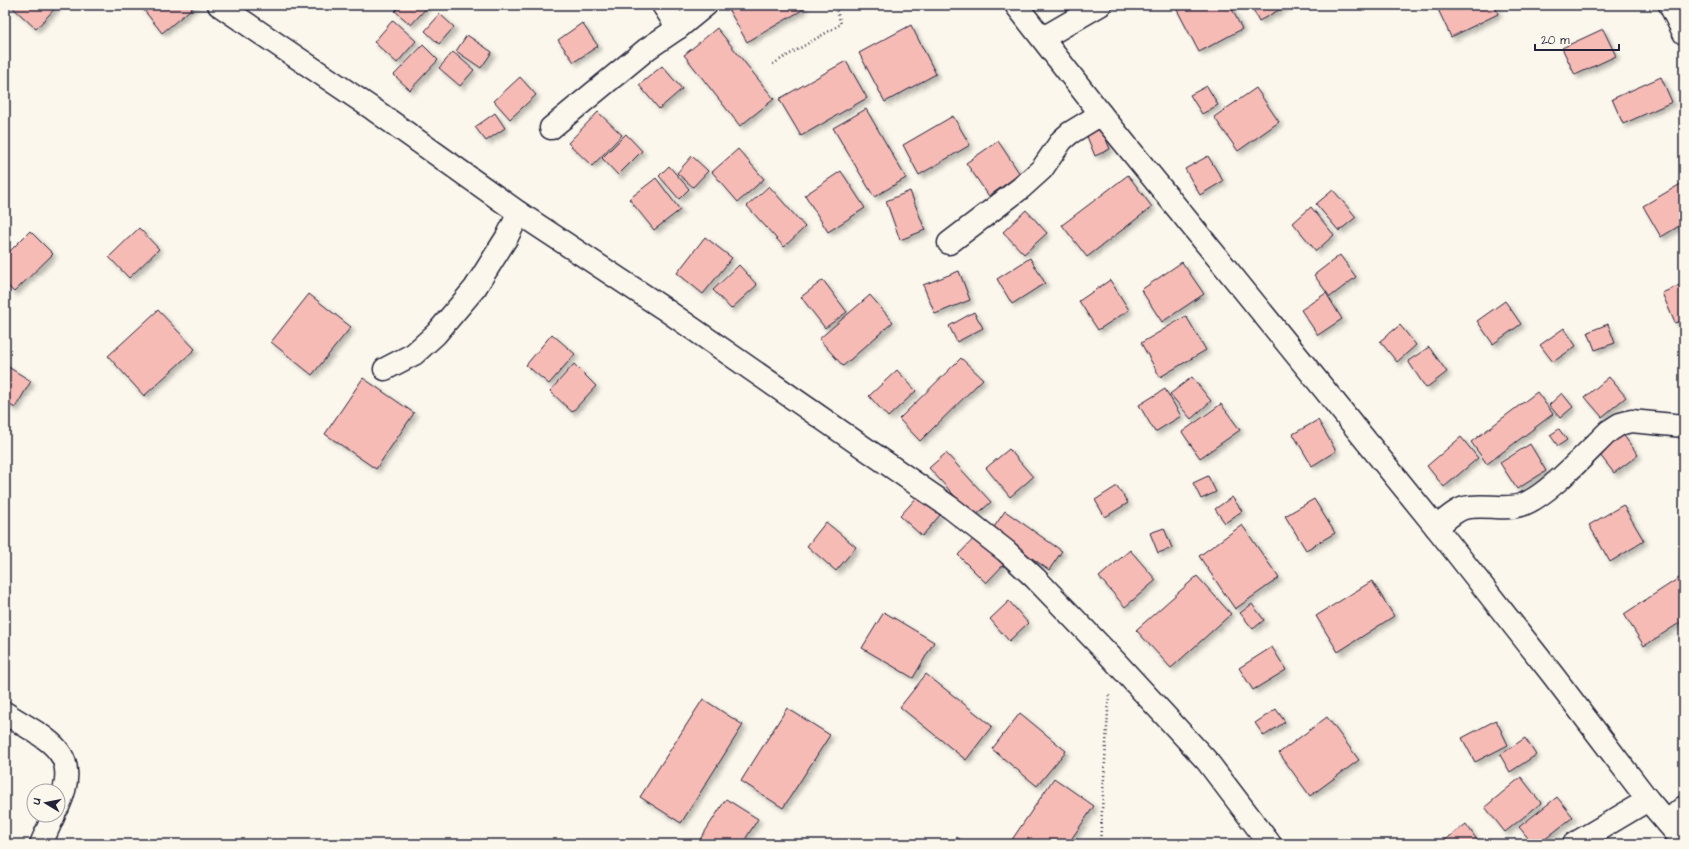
<svg xmlns="http://www.w3.org/2000/svg" width="1689" height="849" viewBox="0 0 1689 849" font-family="'Architects Daughter',sans-serif">
<style>
.building{fill:#f7bbb6;stroke:#22223b;filter:url(#shadow)}
.lines{fill:none;stroke-linecap:round;stroke-linejoin:round}
.minor-casing{stroke:#22223b;stroke-width:25}
.path{stroke:#22223b;stroke-width:2.5;stroke-dasharray:1 3;stroke-linecap:butt}
.minor{stroke:#fbf7ec;stroke-width:22}
</style>
<defs>
<filter id="shadow"><feDropShadow dx="3.5" dy="3.5" stdDeviation="2" flood-color="#0004"/></filter>
</defs>
<rect width="100%" height="100%" fill="#fbf7ec"/>
<filter id="ink" filterUnits="userSpaceOnUse"><feTurbulence type="fractalNoise" baseFrequency=".025" numOctaves="2"/><feDisplacementMap in="SourceGraphic" scale="8" xChannelSelector="R" yChannelSelector="G"/><feConvolveMatrix kernelMatrix="1 2 1 2 8 2 1 2 1" color-interpolation-filters="sRGB"/></filter>
<g filter="url(#ink)">
<g class="building">
<path d="M 10,5 L 58,5 L 36,29 Z"/>
<path d="M 140,5 L 196,5 L 162,33 Z"/>
<path d="M 401,5 L 429,5 L 411,25 L 395,11 Z"/>
<path d="M 726,5 L 802,5 L 804,9 L 747,42 Z"/>
<path d="M 1183,5 L 1230,5 L 1242,29 L 1199,52 L 1176,8 Z"/>
<path d="M 1251,5 L 1288,5 L 1259,21 Z"/>
<path d="M 1436,5 L 1494,5 L 1498,14 L 1451,37 Z"/>
<path d="M 440,14 L 454,27 L 439,44 L 425,31 Z"/>
<path d="M 393,20 L 416,41 L 397,63 L 374,42 Z"/>
<path d="M 582,23 L 598,46 L 574,62 L 558,40 Z"/>
<path d="M 911,25 L 936,74 L 885,102 L 859,53 Z"/>
<path d="M 717,28 L 774,99 L 740,126 L 684,55 Z"/>
<path d="M 1603,29 L 1616,56 L 1575,75 L 1562,48 Z"/>
<path d="M 467,35 L 492,52 L 481,68 L 456,51 Z"/>
<path d="M 423,45 L 438,60 L 410,90 L 394,75 Z"/>
<path d="M 453,52 L 474,70 L 460,86 L 439,68 Z"/>
<path d="M 846,61 L 867,98 L 801,136 L 779,99 Z"/>
<path d="M 662,66 L 682,89 L 659,109 L 639,85 Z"/>
<path d="M 520,77 L 536,95 L 510,119 L 494,101 Z"/>
<path d="M 1661,77 L 1672,102 L 1623,124 L 1612,99 Z"/>
<path d="M 1207,86 L 1218,105 L 1202,114 L 1190,95 Z"/>
<path d="M 1256,88 L 1279,122 L 1238,151 L 1214,117 Z"/>
<path d="M 866,109 L 906,178 L 874,197 L 833,128 Z"/>
<path d="M 598,112 L 622,135 L 592,166 L 568,143 Z"/>
<path d="M 495,113 L 505,128 L 486,141 L 475,127 Z"/>
<path d="M 953,116 L 970,145 L 919,175 L 903,145 Z"/>
<path d="M 1101,127 L 1110,149 L 1095,156 L 1086,134 Z"/>
<path d="M 626,134 L 642,151 L 618,175 L 602,158 Z"/>
<path d="M 998,141 L 1020,174 L 989,196 L 966,163 Z"/>
<path d="M 738,149 L 764,179 L 738,202 L 712,172 Z"/>
<path d="M 692,156 L 708,171 L 693,187 L 677,173 Z"/>
<path d="M 1208,156 L 1223,181 L 1200,195 L 1185,169 Z"/>
<path d="M 669,166 L 689,189 L 679,199 L 659,176 Z"/>
<path d="M 841,171 L 865,208 L 828,232 L 805,195 Z"/>
<path d="M 1128,175 L 1152,207 L 1087,257 L 1062,225 Z"/>
<path d="M 656,178 L 680,210 L 654,230 L 629,199 Z"/>
<path d="M 1684,182 L 1684,223 L 1661,237 L 1643,206 Z"/>
<path d="M 769,186 L 805,227 L 784,247 L 747,206 Z"/>
<path d="M 1333,190 L 1356,217 L 1339,231 L 1316,204 Z"/>
<path d="M 910,191 L 925,230 L 900,240 L 886,201 Z"/>
<path d="M 1311,207 L 1334,235 L 1316,251 L 1293,223 Z"/>
<path d="M 1026,210 L 1047,233 L 1024,254 L 1003,232 Z"/>
<path d="M 139,228 L 159,249 L 129,278 L 109,257 Z"/>
<path d="M 30,231 L 53,254 L 14,292 L 5,283 L 5,256 Z"/>
<path d="M 705,237 L 732,258 L 703,294 L 677,273 Z"/>
<path d="M 1340,255 L 1356,277 L 1330,297 L 1314,275 Z"/>
<path d="M 1030,258 L 1045,283 L 1012,304 L 997,279 Z"/>
<path d="M 1182,262 L 1204,294 L 1162,322 L 1141,290 Z"/>
<path d="M 739,265 L 757,285 L 731,309 L 713,290 Z"/>
<path d="M 959,271 L 970,300 L 935,314 L 923,285 Z"/>
<path d="M 823,280 L 847,312 L 825,328 L 801,297 Z"/>
<path d="M 1110,280 L 1129,310 L 1098,330 L 1079,301 Z"/>
<path d="M 1684,283 L 1684,320 L 1675,323 L 1662,293 Z"/>
<path d="M 1326,293 L 1342,319 L 1318,335 L 1301,310 Z"/>
<path d="M 309,294 L 351,327 L 312,375 L 271,342 Z"/>
<path d="M 870,295 L 893,322 L 843,366 L 819,339 Z"/>
<path d="M 1505,301 L 1521,324 L 1493,344 L 1477,321 Z"/>
<path d="M 158,310 L 195,349 L 144,396 L 108,356 Z"/>
<path d="M 974,312 L 983,328 L 957,342 L 949,326 Z"/>
<path d="M 1186,316 L 1206,350 L 1160,377 L 1141,343 Z"/>
<path d="M 1608,324 L 1615,343 L 1595,350 L 1588,332 Z"/>
<path d="M 1400,325 L 1416,345 L 1397,362 L 1380,341 Z"/>
<path d="M 1564,328 L 1576,346 L 1553,362 L 1540,345 Z"/>
<path d="M 552,334 L 575,354 L 549,384 L 526,365 Z"/>
<path d="M 1429,347 L 1447,372 L 1426,388 L 1408,361 Z"/>
<path d="M 961,358 L 983,379 L 920,441 L 899,419 Z"/>
<path d="M 574,364 L 596,386 L 572,412 L 550,391 Z"/>
<path d="M 5,365 L 31,381 L 15,408 L 5,402 Z"/>
<path d="M 897,370 L 916,391 L 888,417 L 869,396 Z"/>
<path d="M 1192,377 L 1211,401 L 1191,419 L 1170,394 Z"/>
<path d="M 1609,377 L 1626,397 L 1602,417 L 1585,397 Z"/>
<path d="M 363,378 L 414,413 L 376,469 L 325,434 Z"/>
<path d="M 1165,389 L 1181,416 L 1155,432 L 1139,405 Z"/>
<path d="M 1537,392 L 1553,414 L 1487,464 L 1471,442 Z"/>
<path d="M 1562,393 L 1573,407 L 1560,418 L 1549,405 Z"/>
<path d="M 1221,404 L 1240,430 L 1200,458 L 1182,432 Z"/>
<path d="M 1318,420 L 1336,451 L 1312,466 L 1293,434 Z"/>
<path d="M 1559,429 L 1567,440 L 1558,446 L 1550,435 Z"/>
<path d="M 1622,433 L 1638,455 L 1614,473 L 1597,451 Z"/>
<path d="M 1461,437 L 1478,458 L 1444,487 L 1427,466 Z"/>
<path d="M 1530,444 L 1546,471 L 1517,489 L 1500,463 Z"/>
<path d="M 1009,449 L 1033,477 L 1010,497 L 986,468 Z"/>
<path d="M 946,453 L 991,502 L 974,517 L 929,468 Z"/>
<path d="M 1208,476 L 1216,492 L 1201,499 L 1193,483 Z"/>
<path d="M 1117,486 L 1128,503 L 1105,517 L 1095,500 Z"/>
<path d="M 919,495 L 940,515 L 922,536 L 900,516 Z"/>
<path d="M 1232,497 L 1242,511 L 1225,523 L 1215,509 Z"/>
<path d="M 1314,499 L 1335,533 L 1306,550 L 1285,516 Z"/>
<path d="M 1623,505 L 1644,541 L 1610,562 L 1589,525 Z"/>
<path d="M 1005,511 L 1062,551 L 1049,570 L 992,530 Z"/>
<path d="M 826,522 L 856,547 L 836,571 L 807,546 Z"/>
<path d="M 1242,525 L 1279,578 L 1235,609 L 1199,556 Z"/>
<path d="M 1164,528 L 1172,548 L 1158,553 L 1150,533 Z"/>
<path d="M 981,531 L 1009,559 L 986,583 L 958,555 Z"/>
<path d="M 1130,550 L 1156,580 L 1125,607 L 1099,577 Z"/>
<path d="M 1197,576 L 1231,614 L 1171,668 L 1136,630 Z"/>
<path d="M 1682,576 L 1684,580 L 1684,620 L 1644,646 L 1624,614 Z"/>
<path d="M 1372,581 L 1394,616 L 1338,652 L 1316,616 Z"/>
<path d="M 1009,601 L 1028,623 L 1009,641 L 990,619 Z"/>
<path d="M 1252,604 L 1264,620 L 1253,629 L 1240,613 Z"/>
<path d="M 884,612 L 934,642 L 913,678 L 862,648 Z"/>
<path d="M 1272,647 L 1286,670 L 1253,690 L 1239,668 Z"/>
<path d="M 926,674 L 992,726 L 966,760 L 900,707 Z"/>
<path d="M 703,699 L 743,725 L 681,823 L 640,797 Z"/>
<path d="M 787,708 L 830,735 L 783,808 L 741,781 Z"/>
<path d="M 1276,709 L 1285,722 L 1264,736 L 1255,723 Z"/>
<path d="M 1020,713 L 1066,751 L 1037,786 L 992,749 Z"/>
<path d="M 1327,717 L 1359,760 L 1310,796 L 1279,753 Z"/>
<path d="M 1496,720 L 1508,745 L 1475,762 L 1462,738 Z"/>
<path d="M 1525,738 L 1536,755 L 1510,772 L 1500,755 Z"/>
<path d="M 1521,777 L 1541,803 L 1505,832 L 1485,807 Z"/>
<path d="M 1054,778 L 1094,806 L 1068,844 L 1009,844 Z"/>
<path d="M 1557,797 L 1573,817 L 1539,844 L 1533,844 L 1519,827 Z"/>
<path d="M 726,799 L 758,819 L 742,844 L 697,844 Z"/>
<path d="M 1466,824 L 1480,844 L 1442,844 L 1441,843 Z"/>
<path d="M 957,837 L 966,844 L 952,844 Z"/>
</g>
<g class="lines">
<defs>
<g id="minor">
<path d="M 219,5 L 373,109 L 519,213 L 663,308 L 951,508 L 1006,551 L 1035,578 L 1112,658 L 1207,761 L 1270,844"/>
<path d="M 663,5 L 678,28"/>
<path d="M 1016,5 L 1101,114 L 1436,527 L 1552,674 L 1648,800 L 1684,842"/>
<path d="M 1670,5 L 1684,33"/>
<path d="M 1043,38 L 1100,5"/>
<path d="M 551,128 L 647,49 L 678,28 L 706,5"/>
<path d="M 949,243 L 1021,188 L 1042,169 L 1062,140 L 1070,133 L 1101,114"/>
<path d="M 385,369 L 414,354 L 436,334 L 475,288 L 507,237 L 519,213"/>
<path d="M 1436,527 C 1445,521 1454,511 1464,508 C 1483,503 1503,511 1521,505 C 1547,497 1588,451 1609,431 L 1620,424 L 1631,421 L 1684,426"/>
<path d="M 5,713 C 46,740 84,750 58,807"/>
<path d="M 1667,822 L 1684,807"/>
<path d="M 41,844 L 54,815"/>
<path d="M 1574,844 L 1648,800"/>
</g>
</defs>
<use href="#minor" class="minor-casing"/>
<g class="path">
<path d="M 773,64 L 841,24 L 835,5"/>
<path d="M 1100,844 L 1109,694"/>
</g>
<use href="#minor" class="minor"/>
</g>
</g>
<rect width="1689" height="849" fill="none" stroke="#fbf7ec" stroke-width="20"/>
<rect x="10" y="10" width="1669" height="829" fill="none" stroke="#22223b" stroke-width="1.5" filter="url(#ink)"/>
<g transform="translate(46 803) rotate(280)"><circle r="19" fill="#fbf7ec" stroke="#a4a2a5"/>
<path d="M0-3L7 15L0 10L-7 15Z" fill="#22223b"/>
<text y="-6" font-size="11" font-weight="bold" text-anchor="middle" fill="#22223b">U</text>
</g>
<path d="M1535 44v6h84v-6" fill="none" stroke="#22223b" stroke-width="2"/>
<text x="1541" y="44" font-size="12" fill="#22223b" stroke="#fbf7ec" stroke-width="3" paint-order="stroke">20 m</text>
</svg>
